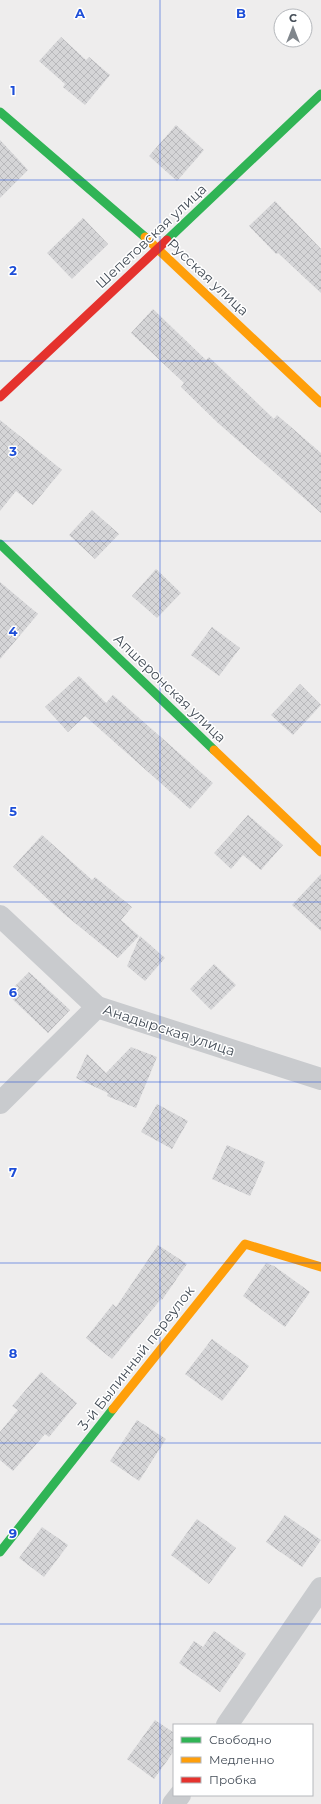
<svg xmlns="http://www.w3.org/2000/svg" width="321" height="1804" viewBox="0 0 321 1804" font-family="Montserrat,sans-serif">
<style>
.building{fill:url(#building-cross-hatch)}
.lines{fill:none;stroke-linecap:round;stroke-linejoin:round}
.street{stroke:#c9cbce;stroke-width:22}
.fast{stroke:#30b455;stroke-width:9}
.slow{stroke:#ff9f0a;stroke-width:9}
.jam{stroke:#e5322d;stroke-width:9}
.grid{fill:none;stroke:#1d4ed8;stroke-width:1;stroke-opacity:0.55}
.labels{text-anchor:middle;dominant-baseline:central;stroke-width:3;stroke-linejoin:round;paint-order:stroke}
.street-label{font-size:14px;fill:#454e58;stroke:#fff}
.grid-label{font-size:13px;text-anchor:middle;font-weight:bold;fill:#1d4ed8;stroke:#fff;stroke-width:3;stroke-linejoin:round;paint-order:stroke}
</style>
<defs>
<pattern id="building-cross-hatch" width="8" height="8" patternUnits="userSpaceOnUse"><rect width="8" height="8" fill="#d5d5d7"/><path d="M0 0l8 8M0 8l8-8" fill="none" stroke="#b8b8bb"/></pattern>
</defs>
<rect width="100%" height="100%" fill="#eeeded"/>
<g class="building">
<path d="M 61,37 L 86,60 L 89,57 L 110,75 L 85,105 L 63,87 L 65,84 L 39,61 Z"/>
<path d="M 176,125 L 204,150 L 177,181 L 149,156 Z"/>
<path d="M 0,140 L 28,170 L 0,198 Z"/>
<path d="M 275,201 L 321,249 L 321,293 L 278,253 L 276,254 L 249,226 Z"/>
<path d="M 83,218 L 108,244 L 72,279 L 47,253 Z"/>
<path d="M 153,309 L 206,360 L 209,357 L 274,419 L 277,415 L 321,453 L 321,513 L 218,423 L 181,387 L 184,383 L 131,333 Z"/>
<path d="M 0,420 L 62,470 L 33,505 L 16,491 L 0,511 Z"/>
<path d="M 92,510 L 119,534 L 95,559 L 69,535 Z"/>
<path d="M 156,569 L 181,593 L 157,618 L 132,596 Z"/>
<path d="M 0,582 L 38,614 L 0,659 Z"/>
<path d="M 212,627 L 240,648 L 219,676 L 191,655 Z"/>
<path d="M 79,676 L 106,703 L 113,695 L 213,783 L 190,809 L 85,716 L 68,732 L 45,707 Z"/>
<path d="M 300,684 L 321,705 L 293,735 L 271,715 Z"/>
<path d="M 248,815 L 283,845 L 261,870 L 243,855 L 231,869 L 214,853 Z"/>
<path d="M 42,835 L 92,880 L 95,877 L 132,907 L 121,920 L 139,936 L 118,958 L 64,914 L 13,867 Z"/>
<path d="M 321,874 L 321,931 L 292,905 Z"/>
<path d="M 140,936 L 165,958 L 145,981 L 127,966 Z"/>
<path d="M 214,964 L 236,985 L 211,1010 L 190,989 Z"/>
<path d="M 29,972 L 70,1010 L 48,1033 L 7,994 Z"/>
<path d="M 131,1047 L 157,1057 L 136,1108 L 107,1096 L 108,1093 L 76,1078 L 87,1054 L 106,1073 Z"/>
<path d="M 157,1104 L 188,1121 L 172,1149 L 141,1132 Z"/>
<path d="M 227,1145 L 265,1162 L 250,1196 L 212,1179 Z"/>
<path d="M 158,1245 L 187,1264 L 162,1300 L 161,1299 L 112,1359 L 86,1338 L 113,1304 L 116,1307 Z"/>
<path d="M 266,1263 L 274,1266 L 310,1292 L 285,1327 L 243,1296 Z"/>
<path d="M 212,1339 L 249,1366 L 222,1401 L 185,1374 Z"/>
<path d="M 41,1372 L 77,1403 L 49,1437 L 45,1434 L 13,1471 L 0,1460 L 0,1432 L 18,1410 L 12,1406 Z"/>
<path d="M 137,1420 L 166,1439 L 139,1481 L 110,1461 Z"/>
<path d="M 285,1515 L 321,1540 L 302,1567 L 266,1542 Z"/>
<path d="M 197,1519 L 236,1548 L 209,1584 L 171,1555 Z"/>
<path d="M 42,1527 L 68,1545 L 44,1577 L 19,1558 Z"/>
<path d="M 214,1631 L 246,1654 L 220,1692 L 179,1663 L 194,1641 L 203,1647 Z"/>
<path d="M 155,1720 L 174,1733 L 174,1751 L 154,1779 L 127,1759 Z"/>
</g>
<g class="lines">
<g class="street">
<path d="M 0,916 L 97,1007 L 321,1079"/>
<path d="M 0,1103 L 97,1007"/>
<path d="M 227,1725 L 321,1588"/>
<path d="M 173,1804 L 180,1795"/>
</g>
<g class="fast">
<path d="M 0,112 L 145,237"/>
<path d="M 167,240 L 321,94"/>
<path d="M 0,544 L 214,750"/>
<path d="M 0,1552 L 113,1409"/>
</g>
<g class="slow">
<path d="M 145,237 L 321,403"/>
<path d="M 214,750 L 321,852"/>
<path d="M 113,1409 L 245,1244 L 321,1267"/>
</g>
<path class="jam" d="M 0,397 L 167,240"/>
</g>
<path class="grid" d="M 160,0 L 160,1804M 0,180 L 321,180M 0,361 L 321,361M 0,541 L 321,541M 0,722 L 321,722M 0,902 L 321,902M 0,1082 L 321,1082M 0,1263 L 321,1263M 0,1443 L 321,1443M 0,1624 L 321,1624"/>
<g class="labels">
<g class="street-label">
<text transform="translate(151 236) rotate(-43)">Шепетовская улица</text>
<text transform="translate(208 277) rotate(43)">Русская улица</text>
<text transform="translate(170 688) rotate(44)">Апшеронская улица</text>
<text transform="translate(169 1030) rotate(18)">Анадырская улица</text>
<text transform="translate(136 1358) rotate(-52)">3-й Былинный переулок</text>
</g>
</g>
<g class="grid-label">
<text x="80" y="18">A</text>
<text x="241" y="18">B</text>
<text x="13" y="95">1</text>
<text x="13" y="275">2</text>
<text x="13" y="456">3</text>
<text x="13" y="636">4</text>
<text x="13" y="816">5</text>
<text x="13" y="997">6</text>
<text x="13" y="1177">7</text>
<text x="13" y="1358">8</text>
<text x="13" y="1538">9</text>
</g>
<rect x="173" y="1724" width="140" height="72" fill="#ffffff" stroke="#b5b8bc"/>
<rect x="181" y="1737" width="20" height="6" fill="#30b455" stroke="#b5b8bc"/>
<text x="209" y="1744" font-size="12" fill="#454e58">Свободно</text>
<rect x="181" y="1757" width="20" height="6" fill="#ff9f0a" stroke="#b5b8bc"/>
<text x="209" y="1764" font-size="12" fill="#454e58">Медленно</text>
<rect x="181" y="1777" width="20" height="6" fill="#e5322d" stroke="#b5b8bc"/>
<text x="209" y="1784" font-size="12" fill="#454e58">Пробка</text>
<g transform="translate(293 28)"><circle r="19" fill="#ffffff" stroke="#b5b8bc"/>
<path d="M0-3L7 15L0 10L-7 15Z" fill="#80868c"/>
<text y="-6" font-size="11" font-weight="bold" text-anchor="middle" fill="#454e58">С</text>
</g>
</svg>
